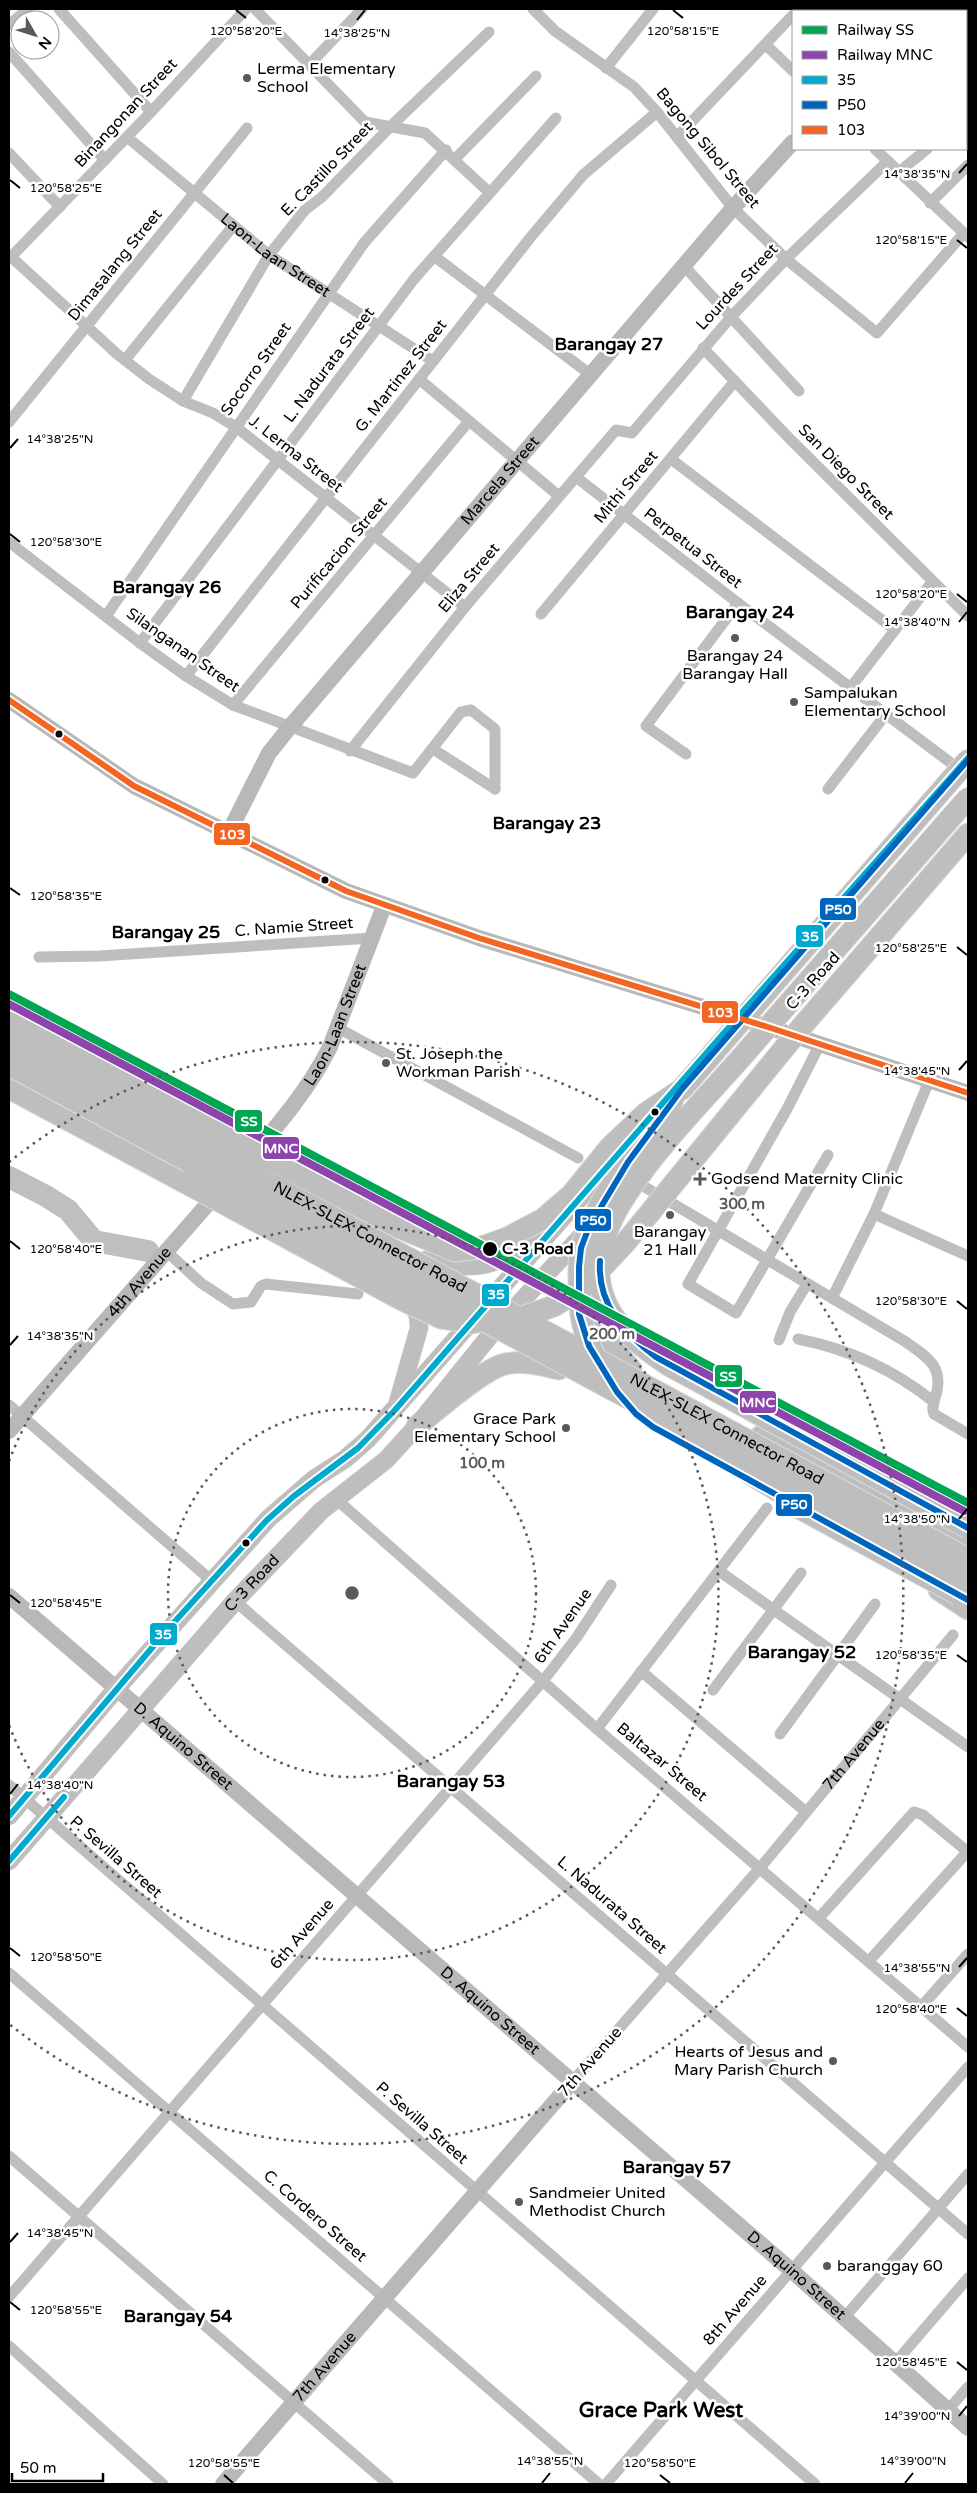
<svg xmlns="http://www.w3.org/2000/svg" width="977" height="2493" viewBox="0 0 977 2493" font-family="'Varela Round',sans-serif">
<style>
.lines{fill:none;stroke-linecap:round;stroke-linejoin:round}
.river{stroke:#bfbfbf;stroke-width:22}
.primary-casing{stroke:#dbdbdb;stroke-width:19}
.highway-casing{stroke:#dbdbdb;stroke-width:23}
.street{stroke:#bebebe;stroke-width:11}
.secondary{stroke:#b8b8b8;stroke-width:16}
.primary{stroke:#bebebe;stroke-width:18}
.highway{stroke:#bebebe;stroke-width:21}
.highway-bridge-casing{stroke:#dbdbdb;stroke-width:23;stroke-linecap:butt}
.highway-bridge{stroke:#bebebe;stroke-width:21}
.bus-1-casing{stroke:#fff;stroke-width:10}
.bus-2-casing{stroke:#fff;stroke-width:10}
.bus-3-casing{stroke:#fff;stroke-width:10}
.bus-1{stroke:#00a9ce;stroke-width:6}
.bus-2{stroke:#0065bd;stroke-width:6}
.bus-3{stroke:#f26522;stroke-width:6}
.rail-1-casing{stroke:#fff;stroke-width:11}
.rail-2-casing{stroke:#fff;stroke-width:11}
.rail-1{stroke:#00a651;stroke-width:8}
.rail-2{stroke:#8e44ad;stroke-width:8}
.ticks{fill:none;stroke:#000;stroke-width:2}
.ring{fill:none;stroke:#595959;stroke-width:2.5;stroke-dasharray:2.5 5}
.poi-dot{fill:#595959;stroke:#fff;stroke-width:2}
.bus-dot{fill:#000;stroke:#fff;stroke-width:2}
.labels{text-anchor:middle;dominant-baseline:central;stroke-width:5;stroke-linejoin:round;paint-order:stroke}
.poi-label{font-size:16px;fill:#000;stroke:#fff;text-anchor:start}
.street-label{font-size:16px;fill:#000;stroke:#fff}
.stop-label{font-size:16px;font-weight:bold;fill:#000;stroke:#fff;text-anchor:start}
.neighbourhood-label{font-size:18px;font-weight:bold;fill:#000;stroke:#fff}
.district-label{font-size:21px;font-weight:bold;fill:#000;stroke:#fff}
.ticks-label{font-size:12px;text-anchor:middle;fill:#000;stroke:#fff;stroke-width:5;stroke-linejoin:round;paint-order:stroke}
.centre{fill:#595959;stroke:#fff;stroke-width:2.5}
.ring-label{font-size:15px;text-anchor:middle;font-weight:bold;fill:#595959;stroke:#fff;stroke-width:5;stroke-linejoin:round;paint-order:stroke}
.line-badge{stroke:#fff;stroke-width:2}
.badge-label{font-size:14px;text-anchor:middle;font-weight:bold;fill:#fff}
</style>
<rect width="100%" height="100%" fill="#fff"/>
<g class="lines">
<path class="river" d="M 9,1177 L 46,1196 L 68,1210 L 94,1241 L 148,1251"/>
<defs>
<g id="primary">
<path d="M 426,1260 C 475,1271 493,1269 533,1239"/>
<path d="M 398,1402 L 419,1328 L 418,1315 L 409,1299"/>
<path d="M 9,1816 L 116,1689 L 268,1519 L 314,1479 L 345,1459 L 368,1439 L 637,1133"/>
<path id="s8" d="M 9,1861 L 235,1601 L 321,1511 L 386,1460 L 417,1426 L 492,1333 L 587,1230"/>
</g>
<g id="highway">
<path d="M 804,1024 L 968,834"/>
<path d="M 9,1088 L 184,1182"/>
<path d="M 587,1277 C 590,1319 604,1338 631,1369"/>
<path d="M 417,1426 C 436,1411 483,1369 505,1364 C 523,1360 541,1365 559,1369"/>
<path d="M 761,1436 L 968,1543"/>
<path d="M 752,1475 L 817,1515"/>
<path d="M 939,1590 L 968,1609"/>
</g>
</defs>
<use href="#primary" class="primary-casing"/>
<use href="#highway" class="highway-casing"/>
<g class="street">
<path d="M 59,9 L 151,112"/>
<path d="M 255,9 L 365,122 L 425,133 L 490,193"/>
<path d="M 533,9 L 555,31 L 634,87 L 657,112 L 733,208 L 786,259 L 877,333 L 964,233"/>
<path d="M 9,25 L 28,9"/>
<path d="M 766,45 L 793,71"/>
<path d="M 9,52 L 105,160"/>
<path d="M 966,59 L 968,62"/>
<path d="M 309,65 L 362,9"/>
<path d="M 606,68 L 653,9"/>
<path d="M 966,115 L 968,113"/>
<path id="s1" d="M 127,137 L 269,255 L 433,361"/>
<path d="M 677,137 L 793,15"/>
<path d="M 875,149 L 968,237"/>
<path d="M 9,153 L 60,207"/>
<path d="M 455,159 L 536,76"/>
<path d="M 899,172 L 927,149"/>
<path d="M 930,203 L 968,165"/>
<path d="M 9,255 L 117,354 L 149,379 L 183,401 L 213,413 L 236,427 L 465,607"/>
<path d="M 434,256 L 591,375"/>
<path d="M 9,259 L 151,112 L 246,9"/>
<path d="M 684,266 L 799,391"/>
<path d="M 703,348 L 790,439 L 968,616"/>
<path d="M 125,360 L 233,226"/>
<path d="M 419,379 L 559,496"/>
<path d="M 183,401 L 269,255 L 305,210 L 322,197 L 390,127 L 489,32"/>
<path d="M 9,422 L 247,128"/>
<path d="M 671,459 L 894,629"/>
<path d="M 576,477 L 738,603 L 959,769"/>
<path d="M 9,542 L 140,643 L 186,676 L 233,705 L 413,773 L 461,712 L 471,710 L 495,729 L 495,789"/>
<path d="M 541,614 L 735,381"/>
<path d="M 106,616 L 364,243 L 446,150"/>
<path d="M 140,643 L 414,279 L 556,118"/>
<path d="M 186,676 L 530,238 L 583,175 L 657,112"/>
<path d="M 851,687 L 932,582"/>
<path d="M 233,705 L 469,421"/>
<path d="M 433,749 L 495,789"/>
<path d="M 350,751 L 465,607 L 616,430 L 632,433 L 731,317 L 786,259 L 888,161"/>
<path d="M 686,754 L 646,726 L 738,603"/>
<path d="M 828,789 L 886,714"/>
<path d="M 39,957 L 99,956 L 372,938"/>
<path d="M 338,1028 L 578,1158"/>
<path d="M 819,1046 L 787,1109 L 688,1284 L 736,1313 L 828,1155"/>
<path d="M 633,1180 L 906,1342 C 927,1357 944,1366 936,1395 C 934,1402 931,1408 934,1414 L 968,1434"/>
<path d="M 874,1214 L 968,1256"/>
<path d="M 166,1251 L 201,1283 L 233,1304 L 251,1302 L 261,1286 L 266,1284 L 358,1294"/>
<path d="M 832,1298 L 874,1214 L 929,1081"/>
<path d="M 798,1339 C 849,1349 893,1369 934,1402"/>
<path d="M 779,1340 L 790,1312 L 807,1284"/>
<path d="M 9,1405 L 213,1582"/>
<path d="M 336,1499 L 597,1729 L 968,2047"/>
<path d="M 719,1571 L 968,1747"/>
<path d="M 235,1601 L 968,2234"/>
<path d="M 641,1671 L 806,1812"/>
<path d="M 713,1690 L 801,1573"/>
<path d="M 597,1729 L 767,1508"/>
<path d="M 780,1734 L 875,1604"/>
<path d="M 9,1785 L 815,2484"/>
<path d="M 819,1918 L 914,1812 L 923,1815 L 968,1852"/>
<path d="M 869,1961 L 968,1851"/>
<path d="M 9,1973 L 599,2484"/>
<path d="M 921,2007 L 968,1954"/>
<path id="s2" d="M 572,2082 L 760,1868 L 953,1635"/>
<path d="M 9,2156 L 388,2484"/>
<path d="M 9,2297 L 543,1681 L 577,1637 L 611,1585"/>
<path d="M 844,2318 L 968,2174"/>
<path d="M 9,2346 L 163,2484"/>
<path d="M 895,2363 L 968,2278"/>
<path d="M 948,2410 L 968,2387"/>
<path d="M 606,2484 L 968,2067"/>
</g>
<g class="secondary">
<path d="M 921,11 L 923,9"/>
<path d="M 9,700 L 134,786 L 346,891 L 479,938 L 771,1028 L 968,1093"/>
<path id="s3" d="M 228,834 L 269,753 L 289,728 L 733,208 L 793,142"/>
<path id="s4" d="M 249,1159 C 279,1124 309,1089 330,1047 L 384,906"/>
<path id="s5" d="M 9,1431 L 220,1190"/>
<path id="s6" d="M 9,1596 L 792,2271 L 968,2428"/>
<path id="s7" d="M 223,2484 L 572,2082"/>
</g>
<use href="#primary" class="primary"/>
<use href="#highway" class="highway"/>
<defs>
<g id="highway-bridge">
<path d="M 968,798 C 895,882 821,966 747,1051 C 707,1097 662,1141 628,1192 C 614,1213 601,1239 599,1265 C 597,1314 632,1340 668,1365 L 968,1528"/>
<path d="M 9,1022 L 398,1227 L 455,1251 L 479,1248 L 507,1238 L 543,1219 L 571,1195 L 610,1147 L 646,1113 L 682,1089 L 968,760"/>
<path id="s9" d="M 9,1043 L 968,1559"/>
<path d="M 9,1065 L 968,1581"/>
<path d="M 184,1182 L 402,1300 L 441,1318 L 475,1323"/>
<path d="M 511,1321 L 554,1306 L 583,1288 L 626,1242 L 804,1024"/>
<path d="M 599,1364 C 582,1334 579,1315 579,1280 C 579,1269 578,1257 582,1246 C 598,1194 641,1145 673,1101"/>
<path d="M 799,1508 L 959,1595"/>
</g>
</defs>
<use href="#highway-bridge" class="highway-bridge-casing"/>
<use href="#highway-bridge" class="highway-bridge"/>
<defs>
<g id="bus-1">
<path d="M 9,1816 L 168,1629 L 267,1520 L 294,1496 L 358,1448 L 395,1410 L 737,1018 L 968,758"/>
<path d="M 9,1861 L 64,1797"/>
</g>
<g id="bus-2">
<path d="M 968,760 L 682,1089 L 628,1162 L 589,1227 L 581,1248 L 579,1267 L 579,1314 L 589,1346 L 617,1392 L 636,1414 L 653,1427 L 968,1600"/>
<path d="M 600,1261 C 597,1304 624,1333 656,1357 L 968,1528"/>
</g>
<path id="bus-3" d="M 9,700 L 134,786 L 346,891 L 479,938 L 771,1028 L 968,1093"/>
</defs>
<use href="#bus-1" class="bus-1-casing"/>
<use href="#bus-2" class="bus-2-casing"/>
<use href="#bus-3" class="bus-3-casing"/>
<use href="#bus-1" class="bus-1"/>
<use href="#bus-2" class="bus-2"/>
<use href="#bus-3" class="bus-3"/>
<defs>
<path id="rail-1" d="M 9,994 L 968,1503"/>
<path id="rail-2" d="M 9,1004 L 964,1511"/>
</defs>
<use href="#rail-1" class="rail-1-casing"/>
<use href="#rail-2" class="rail-2-casing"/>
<use href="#rail-1" class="rail-1"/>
<use href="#rail-2" class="rail-2"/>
</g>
<path class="ticks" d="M 236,10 L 246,18M 673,10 L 683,18M 357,20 L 365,10M 959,173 L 967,164M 10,180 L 20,188M 957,240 L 967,248M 10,448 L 18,439M 10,534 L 20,542M 957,594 L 967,602M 959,622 L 967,612M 10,888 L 20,895M 957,947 L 967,955M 959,1070 L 967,1061M 10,1241 L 20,1249M 957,1301 L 967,1309M 10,1345 L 18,1336M 959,1519 L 967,1509M 10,1595 L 20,1603M 957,1655 L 967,1662M 10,1794 L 18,1784M 10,1948 L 20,1956M 959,1967 L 967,1958M 957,2008 L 967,2016M 10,2242 L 18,2233M 10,2302 L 20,2310M 957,2362 L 967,2370M 959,2416 L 967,2406M 224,2475 L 233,2483M 660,2475 L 670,2483M 542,2483 L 550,2473M 905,2483 L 913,2473"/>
<g class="ring">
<circle cx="352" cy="1593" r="184"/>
<path d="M9 1461A367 367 0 1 1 9 1725"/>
<path d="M9 1162A551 551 0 1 1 9 2024"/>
</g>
<g class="poi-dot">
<circle cx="247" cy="78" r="5"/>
<circle cx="735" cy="638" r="5"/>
<circle cx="794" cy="702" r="5"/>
<circle cx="386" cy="1063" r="5"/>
<path d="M697.5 1171.5h5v5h5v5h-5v5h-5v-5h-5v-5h5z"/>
<circle cx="670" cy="1215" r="5"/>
<circle cx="566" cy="1428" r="5"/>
<circle cx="833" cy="2061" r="5"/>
<circle cx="519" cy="2202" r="5"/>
<circle cx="827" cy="2266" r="5"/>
</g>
<g class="bus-dot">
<circle cx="59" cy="734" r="4.5"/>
<circle cx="325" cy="880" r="4.5"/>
<circle cx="655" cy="1112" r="4.5"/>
<circle cx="490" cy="1249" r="8"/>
<circle cx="246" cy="1543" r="4.5"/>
</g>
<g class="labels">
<g class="poi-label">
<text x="257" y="69">Lerma Elementary<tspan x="257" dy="18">School</tspan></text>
<text x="735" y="656" text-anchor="middle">Barangay 24<tspan x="735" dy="18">Barangay Hall</tspan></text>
<text x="804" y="693">Sampalukan<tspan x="804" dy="18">Elementary School</tspan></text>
<text x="396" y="1054">St. Joseph the<tspan x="396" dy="18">Workman Parish</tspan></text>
<text x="711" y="1179">Godsend Maternity Clinic</text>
<text x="670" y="1232" text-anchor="middle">Barangay<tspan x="670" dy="18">21 Hall</tspan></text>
<text x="556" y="1419" text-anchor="end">Grace Park<tspan x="556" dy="18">Elementary School</tspan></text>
<text x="823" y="2052" text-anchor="end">Hearts of Jesus and<tspan x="823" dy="18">Mary Parish Church</tspan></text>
<text x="529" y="2193">Sandmeier United<tspan x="529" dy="18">Methodist Church</tspan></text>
<text x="837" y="2266">baranggay 60</text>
</g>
<g class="street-label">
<text transform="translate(126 113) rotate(-47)">Binangonan Street</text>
<text transform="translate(708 148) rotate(50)">Bagong Sibol Street</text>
<text transform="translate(327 169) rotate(-46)">E. Castillo Street</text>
<text stroke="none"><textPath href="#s1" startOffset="190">Laon-Laan Street</textPath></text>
<text transform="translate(115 265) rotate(-51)">Dimasalang Street</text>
<text transform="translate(737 287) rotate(-47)">Lourdes Street</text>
<text transform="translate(329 365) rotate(-53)">L. Nadurata Street</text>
<text transform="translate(256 369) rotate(-55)">Socorro Street</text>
<text transform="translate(401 376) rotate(-52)">G. Martinez Street</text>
<text transform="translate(296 454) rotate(38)">J. Lerma Street</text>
<text transform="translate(846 472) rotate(45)">San Diego Street</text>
<text stroke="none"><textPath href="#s3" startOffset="448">Marcela Street</textPath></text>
<text transform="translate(626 487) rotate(-50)">Mithi Street</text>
<text transform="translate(693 548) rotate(38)">Perpetua Street</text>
<text transform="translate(339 553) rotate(-50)">Purificacion Street</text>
<text transform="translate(469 578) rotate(-50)">Eliza Street</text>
<text transform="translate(183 650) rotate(35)">Silanganan Street</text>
<text transform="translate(294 927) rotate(-4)">C. Namie Street</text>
<text transform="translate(813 981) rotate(-48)">C-3 Road</text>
<text stroke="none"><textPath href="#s4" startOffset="161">Laon-Laan Street</textPath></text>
<text stroke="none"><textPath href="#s9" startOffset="410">NLEX-SLEX Connector Road</textPath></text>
<text stroke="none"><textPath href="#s5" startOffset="198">4th Avenue</textPath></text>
<text stroke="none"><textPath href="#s9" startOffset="815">NLEX-SLEX Connector Road</textPath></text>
<text stroke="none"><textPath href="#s8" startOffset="369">C-3 Road</textPath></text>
<text transform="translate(563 1626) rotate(-55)">6th Avenue</text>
<text stroke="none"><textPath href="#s6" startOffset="230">D. Aquino Street</textPath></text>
<text stroke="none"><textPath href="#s2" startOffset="432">7th Avenue</textPath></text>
<text transform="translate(662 1762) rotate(40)">Baltazar Street</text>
<text transform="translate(116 1857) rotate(41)">P. Sevilla Street</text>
<text transform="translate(612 1905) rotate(41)">L. Nadurata Street</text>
<text transform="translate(302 1934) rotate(-49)">6th Avenue</text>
<text stroke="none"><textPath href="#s6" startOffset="635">D. Aquino Street</textPath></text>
<text transform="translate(590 2062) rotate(-49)">7th Avenue</text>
<text transform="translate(422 2123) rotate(41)">P. Sevilla Street</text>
<text transform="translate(315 2216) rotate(41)">C. Cordero Street</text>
<text stroke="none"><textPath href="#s6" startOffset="1040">D. Aquino Street</textPath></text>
<text transform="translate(735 2310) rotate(-49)">8th Avenue</text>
<text stroke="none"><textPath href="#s7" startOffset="155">7th Avenue</textPath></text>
</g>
<g class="stop-label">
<text x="502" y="1249">C-3 Road</text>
</g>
<g class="neighbourhood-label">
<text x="609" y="344">Barangay 27</text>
<text x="167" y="587">Barangay 26</text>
<text x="740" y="612">Barangay 24</text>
<text x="547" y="823">Barangay 23</text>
<text x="166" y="932">Barangay 25</text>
<text x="802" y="1652">Barangay 52</text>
<text x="451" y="1781">Barangay 53</text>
<text x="677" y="2167">Barangay 57</text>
<text x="178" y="2316">Barangay 54</text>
</g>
<g class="district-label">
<text x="661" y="2410">Grace Park West</text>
</g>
</g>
<g class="ticks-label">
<text x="246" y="35">120°58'20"E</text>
<text x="683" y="35">120°58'15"E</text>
<text x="357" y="37">14°38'25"N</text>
<text x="917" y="178">14°38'35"N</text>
<text x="66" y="192">120°58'25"E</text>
<text x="911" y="244">120°58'15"E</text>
<text x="60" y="443">14°38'25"N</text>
<text x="66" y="546">120°58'30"E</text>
<text x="911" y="598">120°58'20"E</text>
<text x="917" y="626">14°38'40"N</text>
<text x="66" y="900">120°58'35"E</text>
<text x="911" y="952">120°58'25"E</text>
<text x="917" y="1075">14°38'45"N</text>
<text x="66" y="1253">120°58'40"E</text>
<text x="911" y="1305">120°58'30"E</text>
<text x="60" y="1340">14°38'35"N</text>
<text x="917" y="1523">14°38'50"N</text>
<text x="66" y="1607">120°58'45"E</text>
<text x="911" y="1659">120°58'35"E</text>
<text x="60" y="1789">14°38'40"N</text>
<text x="66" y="1961">120°58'50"E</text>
<text x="917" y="1972">14°38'55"N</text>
<text x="911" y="2013">120°58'40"E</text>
<text x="60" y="2237">14°38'45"N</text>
<text x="66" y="2314">120°58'55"E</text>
<text x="911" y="2366">120°58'45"E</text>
<text x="917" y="2420">14°39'00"N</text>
<text x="550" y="2465">14°38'55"N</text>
<text x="913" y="2465">14°39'00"N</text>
<text x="224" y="2467">120°58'55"E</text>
<text x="660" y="2467">120°58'50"E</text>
</g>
<circle cx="352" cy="1593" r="8" class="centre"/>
<g class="ring-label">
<text x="742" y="1209">300 m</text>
<text x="612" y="1339">200 m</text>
<text x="482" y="1468">100 m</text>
</g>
<g class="line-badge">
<rect x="213" y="822" width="38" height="24" rx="5" fill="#f26522"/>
<rect x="819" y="897" width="38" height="24" rx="5" fill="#0065bd"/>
<rect x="795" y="924" width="29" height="24" rx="5" fill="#00a9ce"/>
<rect x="701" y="1000" width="38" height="24" rx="5" fill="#f26522"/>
<rect x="234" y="1109" width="29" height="24" rx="5" fill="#00a651"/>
<rect x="262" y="1136" width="38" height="24" rx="5" fill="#8e44ad"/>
<rect x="574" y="1208" width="38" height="24" rx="5" fill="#0065bd"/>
<rect x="481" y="1283" width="29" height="24" rx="5" fill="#00a9ce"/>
<rect x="714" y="1364" width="29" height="24" rx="5" fill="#00a651"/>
<rect x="739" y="1390" width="38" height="24" rx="5" fill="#8e44ad"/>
<rect x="775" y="1493" width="38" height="24" rx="5" fill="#0065bd"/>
<rect x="149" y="1622" width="29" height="24" rx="5" fill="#00a9ce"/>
</g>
<g class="badge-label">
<text x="232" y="839">103</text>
<text x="838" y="914">P50</text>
<text x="810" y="941">35</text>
<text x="720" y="1017">103</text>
<text x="249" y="1126">SS</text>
<text x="281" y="1153">MNC</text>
<text x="593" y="1225">P50</text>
<text x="496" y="1299">35</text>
<text x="728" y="1381">SS</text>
<text x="758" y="1407">MNC</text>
<text x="794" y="1509">P50</text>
<text x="163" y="1639">35</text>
</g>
<rect width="977" height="2493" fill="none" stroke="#000000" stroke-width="20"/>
<rect x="792" y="10" width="175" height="140" fill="#ffffff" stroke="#999999"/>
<rect x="802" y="26" width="25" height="8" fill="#00a651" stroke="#999999"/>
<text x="837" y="35" font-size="15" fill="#000000">Railway SS</text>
<rect x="802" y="51" width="25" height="8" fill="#8e44ad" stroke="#999999"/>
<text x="837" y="60" font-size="15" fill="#000000">Railway MNC</text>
<rect x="802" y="76" width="25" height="8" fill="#00a9ce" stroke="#999999"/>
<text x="837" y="85" font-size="15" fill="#000000">35</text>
<rect x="802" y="101" width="25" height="8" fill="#0065bd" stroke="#999999"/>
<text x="837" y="110" font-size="15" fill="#000000">P50</text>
<rect x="802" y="126" width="25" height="8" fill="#f26522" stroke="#999999"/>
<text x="837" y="135" font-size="15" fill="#000000">103</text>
<g transform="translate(35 35) rotate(129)"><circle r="24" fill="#ffffff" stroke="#999999"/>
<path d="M0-4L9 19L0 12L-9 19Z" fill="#595959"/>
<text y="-8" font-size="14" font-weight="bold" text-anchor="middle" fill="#000000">N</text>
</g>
<path d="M12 2473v8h91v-8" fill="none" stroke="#000000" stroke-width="2.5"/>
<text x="20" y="2473" font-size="15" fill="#000000" stroke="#ffffff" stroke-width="4" paint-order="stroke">50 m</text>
</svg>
